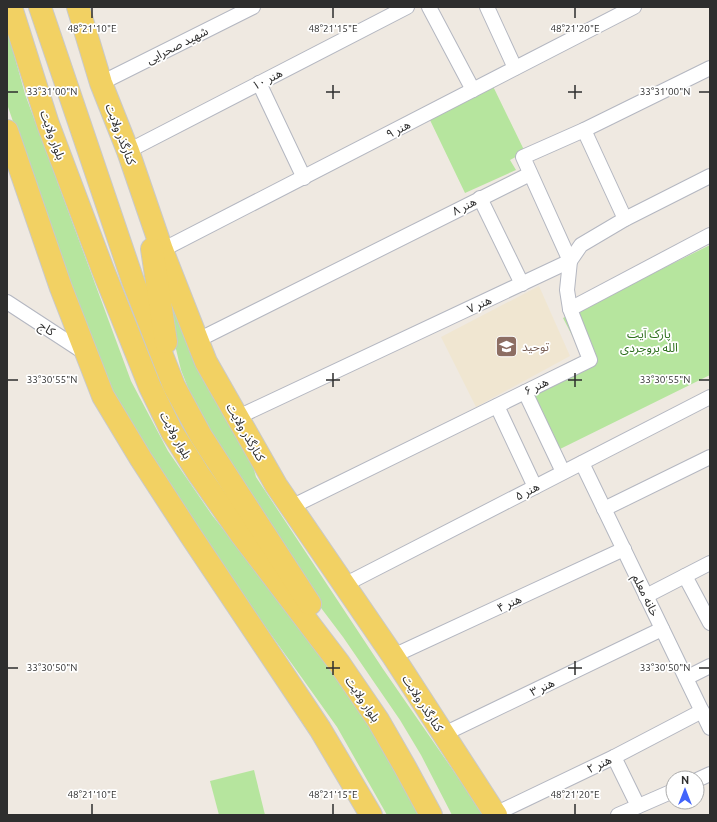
<svg xmlns="http://www.w3.org/2000/svg" width="717" height="822" viewBox="0 0 717 822" font-family="Ubuntu,'Noto Sans Arabic',sans-serif">
<style>
.education{fill:#f0e6d1}
.green{fill:#b6e59e}
.lines{fill:none;stroke-linecap:round;stroke-linejoin:round}
.minor-casing{stroke:#b4b7c1;stroke-width:16}
.primary-casing{stroke:#c9c9c9;stroke-width:24}
.minor{stroke:#fff;stroke-width:14}
.primary{stroke:#f2d163;stroke-width:22}
.ticks{fill:none;stroke:#2e2e2e;stroke-width:1.5}
.labels{text-anchor:middle;dominant-baseline:central;stroke-width:3.5;stroke-linejoin:round;paint-order:stroke}
.street-label{font-size:12px;fill:#2e2e2e;stroke:#fff}
.park-label{font-size:12px;fill:#2c6e1b;stroke:#fff}
.education-label{font-size:12px;fill:#785e54;stroke:#fff;text-anchor:start}
.ticks-label{font-size:10px;text-anchor:middle;fill:#2e2e2e;stroke:#fff;stroke-width:3.5;stroke-linejoin:round;paint-order:stroke}
</style>
<rect width="100%" height="100%" fill="#efe9e1"/>
<path class="education" d="M 539,286 L 570,356 L 476,407 L 441,337 Z"/>
<g class="green">
<path d="M 7,29 L 25,94 L 131,381 L 168,451 L 212,515 L 340,679 L 409,789 L 422,815 L 387,815 L 337,727 L 247,601 L 114,401 L 84,328 L 7,104 Z"/>
<path d="M 489,78 L 525,152 L 510,160 L 516,170 L 465,193 L 429,118 Z"/>
<path d="M 710,245 L 710,375 L 556,451 L 527,394 L 587,364 L 563,318 Z"/>
<path d="M 171,289 L 248,448 L 256,477 L 383,669 L 484,815 L 452,815 L 421,755 L 400,720 L 343,637 L 306,588 L 194,403 L 181,370 L 163,295 Z"/>
<path d="M 254,770 L 265,815 L 219,815 L 210,781 Z"/>
</g>
<g class="lines">
<defs>
<g id="minor">
<path d="M 429,7 L 473,90"/>
<path d="M 487,7 L 515,68"/>
<path d="M 101,83 L 253,7"/>
<path d="M 259,83 L 304,178"/>
<path d="M 584,130 L 625,219"/>
<path d="M 128,151 L 407,7"/>
<path d="M 480,198 L 522,284"/>
<path d="M 162,250 L 634,7"/>
<path d="M 7,302 L 85,353"/>
<path d="M 570,309 L 710,235"/>
<path d="M 198,340 L 530,174"/>
<path d="M 525,392 L 563,472"/>
<path d="M 497,406 L 535,487"/>
<path d="M 238,417 L 570,261 L 581,245 L 625,219 L 710,176"/>
<path d="M 582,463 L 710,728"/>
<path d="M 291,507 L 590,360 L 570,309 L 567,290 L 570,261 L 523,157 L 584,130 L 710,68"/>
<path d="M 604,509 L 710,457"/>
<path d="M 685,576 L 710,623"/>
<path d="M 344,585 L 710,397"/>
<path d="M 646,596 L 710,563"/>
<path d="M 393,656 L 624,549"/>
<path d="M 686,678 L 710,666"/>
<path d="M 444,734 L 662,629"/>
<path d="M 614,757 L 638,806"/>
<path d="M 697,780 L 710,774"/>
<path d="M 496,815 L 495,814 L 614,757 L 702,711"/>
<path d="M 618,815 L 673,791"/>
</g>
<g id="primary">
<path d="M 11,7 L 48,124 L 103,270 L 150,387 L 172,432 L 198,473 L 240,533 L 339,663 L 378,720 L 405,767 L 431,815"/>
<path d="M 40,7 L 133,281 L 174,386 L 201,436 L 310,604"/>
<path d="M 78,7 L 101,83 L 128,151 L 162,250 L 206,362 L 276,485 L 393,656 L 496,815"/>
<path d="M 7,131 L 61,288 L 103,396 L 141,459 L 191,536 L 320,729 L 371,815"/>
<path d="M 152,249 L 166,342"/>
</g>
</defs>
<use href="#minor" class="minor-casing"/>
<use href="#primary" class="primary-casing"/>
<use href="#minor" class="minor"/>
<use href="#primary" class="primary"/>
</g>
<path class="ticks" d="M 92,8 L 92,18M 333,8 L 333,18M 575,8 L 575,18M 333,85 L 333,99M 575,85 L 575,99M 8,92 L 18,92M 326,92 L 340,92M 568,92 L 582,92M 699,92 L 709,92M 333,373 L 333,387M 575,373 L 575,387M 8,380 L 18,380M 326,380 L 340,380M 568,380 L 582,380M 699,380 L 709,380M 333,661 L 333,675M 575,661 L 575,675M 8,668 L 18,668M 326,668 L 340,668M 568,668 L 582,668M 699,668 L 709,668M 92,804 L 92,814M 333,804 L 333,814M 575,804 L 575,814"/>
<defs>
<symbol id="school-square" viewBox="-11 -11 22 22"><rect x="-9" y="-9" width="18" height="18" rx="4" fill="#8d6e63" stroke="#fff"/><path d="M0-5L7-2L0 1L-7-2ZM-4 1L0 2.5L4 1V4Q0 6-4 4Z" fill="#fff"/></symbol>
</defs>
<g fill-rule="evenodd">
<use href="#school-square" x="494" y="334" width="25" height="25"/>
</g>
<g class="labels">
<g class="street-label">
<text transform="translate(177 45) rotate(-27)">شهید صحرایی</text>
<text transform="translate(267 79) rotate(-27)">هنر ۱۰</text>
<text transform="translate(398 129) rotate(-27)">هنر ۹</text>
<text transform="translate(121 134) rotate(69)">کنارگذر ولایت</text>
<text transform="translate(53 135) rotate(70)">بلوار ولایت</text>
<text transform="translate(464 206) rotate(-27)">هنر ۸</text>
<text transform="translate(479 304) rotate(-25)">هنر ۷</text>
<text transform="translate(47 328) rotate(33)">کاج</text>
<text transform="translate(536 386) rotate(-26)">هنر ۶</text>
<text transform="translate(246 432) rotate(60)">کنارگذر ولایت</text>
<text transform="translate(176 435) rotate(61)">بلوار ولایت</text>
<text transform="translate(527 491) rotate(-27)">هنر ۵</text>
<text transform="translate(646 595) rotate(64)">خانه معلم</text>
<text transform="translate(509 603) rotate(-25)">هنر ۴</text>
<text transform="translate(542 687) rotate(-26)">هنر ۳</text>
<text transform="translate(363 699) rotate(56)">بلوار ولایت</text>
<text transform="translate(423 703) rotate(57)">کنارگذر ولایت</text>
<text transform="translate(599 764) rotate(-26)">هنر ۲</text>
</g>
<g class="park-label">
<text x="649" y="333">پارک آیت<tspan x="649" dy="14">الله بروجردی</tspan></text>
</g>
<g class="education-label">
<text x="522" y="346">توحید</text>
</g>
</g>
<g class="ticks-label">
<text x="92" y="32">48°21'10"E</text>
<text x="333" y="32">48°21'15"E</text>
<text x="575" y="32">48°21'20"E</text>
<text x="52" y="95">33°31'00"N</text>
<text x="665" y="95">33°31'00"N</text>
<text x="52" y="383">33°30'55"N</text>
<text x="665" y="383">33°30'55"N</text>
<text x="52" y="671">33°30'50"N</text>
<text x="665" y="671">33°30'50"N</text>
<text x="92" y="798">48°21'10"E</text>
<text x="333" y="798">48°21'15"E</text>
<text x="575" y="798">48°21'20"E</text>
</g>
<rect width="717" height="822" fill="none" stroke="#2e2e2e" stroke-width="16"/>
<g transform="translate(685 790)"><circle r="19" fill="#ffffff" stroke="#ababab"/>
<path d="M0-3L7 15L0 10L-7 15Z" fill="#4264fb"/>
<text y="-6" font-size="11" font-weight="bold" text-anchor="middle" fill="#2e2e2e">N</text>
</g>
</svg>
